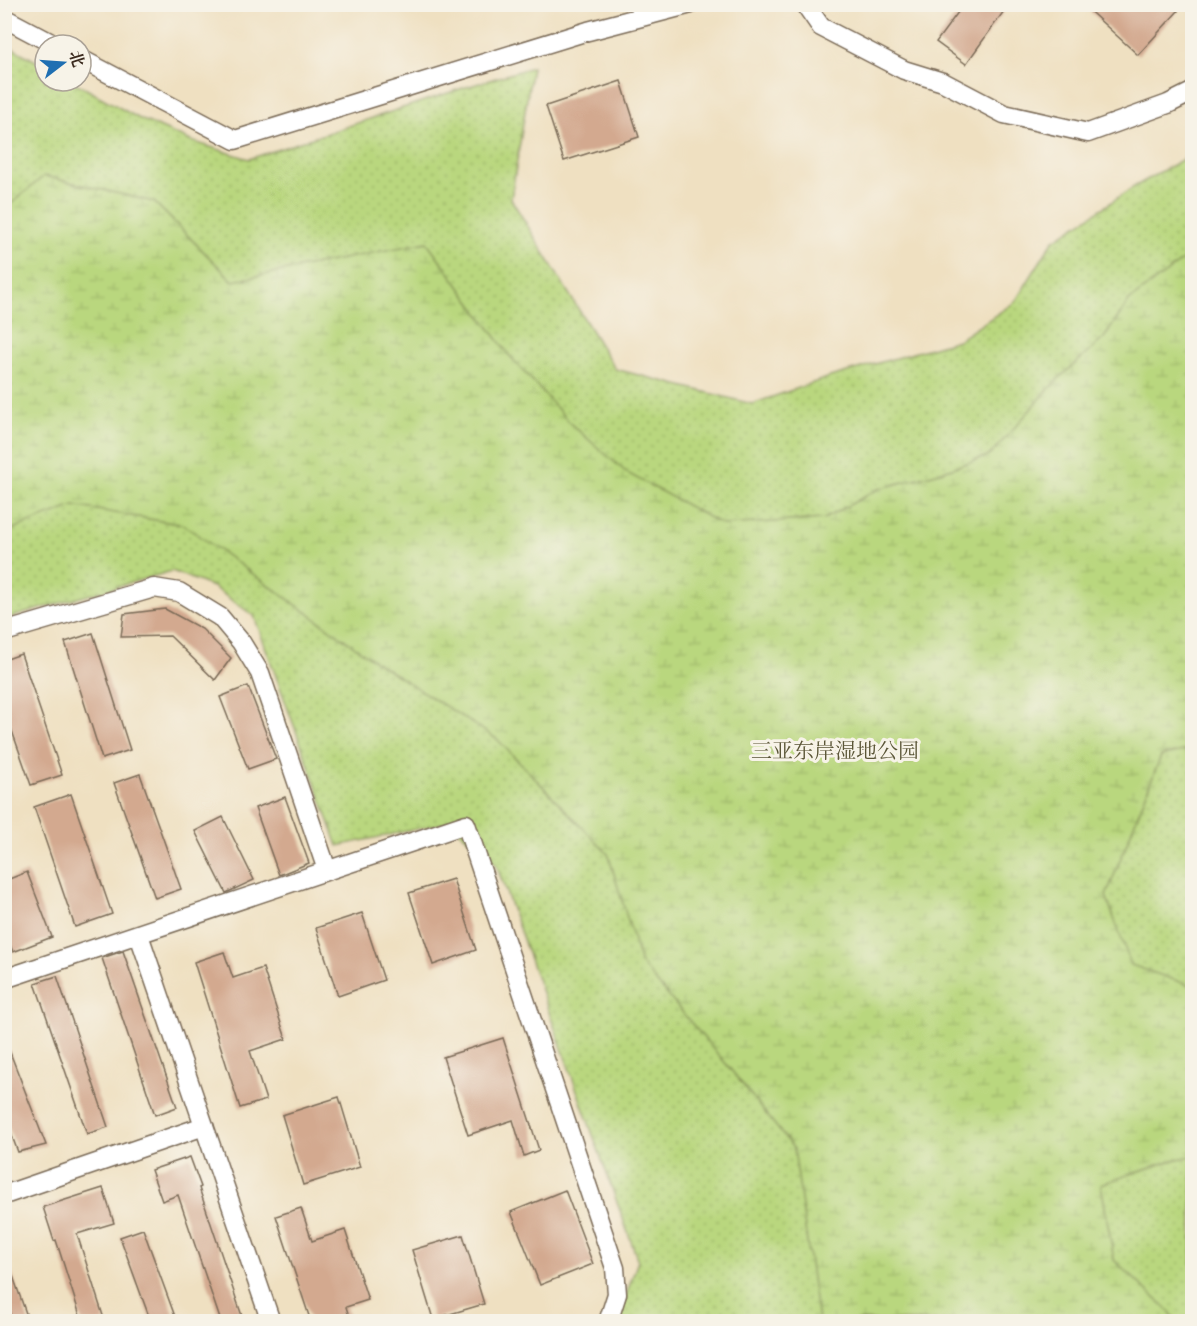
<svg xmlns="http://www.w3.org/2000/svg" width="1197" height="1326" viewBox="0 0 1197 1326" font-family="Alegreya,'Noto Serif SC',serif">
<style>
.green{fill:url(#green-dots);stroke:#7a804e;stroke-width:1.5}
.wetland{fill:url(#wetland-marsh);stroke:#7a804e;stroke-width:1.5}
.building{fill:#d3a98f}
.lines{fill:none;stroke-linecap:round;stroke-linejoin:round}
.minor-casing{stroke:#7a6a57;stroke-width:21}
.minor{stroke:#fff;stroke-width:18}
.labels{text-anchor:middle;dominant-baseline:central;stroke-width:6;stroke-linejoin:round;paint-order:stroke}
.park-label{font-size:21px;fill:#5a5536;stroke:#f7f3e8}
</style>
<defs>
<pattern id="green-dots" width="8" height="8" patternUnits="userSpaceOnUse" patternTransform="scale(1.5)"><rect width="8" height="8" fill="#b9d77e"/><path d="M2 2h.1M6 6h.1" fill="none" stroke="#a0b96c" stroke-width="1.8" stroke-linecap="round"/></pattern>
<pattern id="wetland-marsh" width="20" height="14" patternUnits="userSpaceOnUse" patternTransform="scale(1.5)"><rect width="20" height="14" fill="#b9d77e"/><path d="M1 5h8M5 5V1M11 12h8M15 12V8" fill="none" stroke="#a0b96c"/></pattern>
</defs>
<rect width="100%" height="100%" fill="#f7f3e8"/>
<filter id="ink" filterUnits="userSpaceOnUse"><feTurbulence type="fractalNoise" baseFrequency=".0167" numOctaves="2"/><feDisplacementMap in="SourceGraphic" scale="12" xChannelSelector="R" yChannelSelector="G"/><feConvolveMatrix kernelMatrix="1 2 1 2 8 2 1 2 1" color-interpolation-filters="sRGB"/></filter>
<filter id="wash" filterUnits="userSpaceOnUse"><feTurbulence type="fractalNoise" baseFrequency=".008" numOctaves="4" result="noise"/><feDisplacementMap in="SourceGraphic" scale="24" xChannelSelector="R" yChannelSelector="G"/><feGaussianBlur stdDeviation="1.35" result="paint"/><feColorMatrix in="noise" values="0 0 0 0 0 0 0 0 0 0 0 0 0 0 0 0 0 1.4 0 .05"/><feComposite in="paint" operator="in"/></filter>
<g filter="url(#wash)">
<rect width="100%" height="100%" fill="#efe0c1"/>
<path class="green" d="M 5,44 L 45,66 L 45,81 L 72,81 L 138,118 L 191,141 L 249,159 L 460,89 L 532,67 L 511,199 L 615,369 L 752,404 L 830,377 L 958,340 L 1015,302 L 1053,241 L 1134,187 L 1192,154 L 1192,1321 L 617,1321 L 638,1261 L 496,864 L 449,822 L 338,846 L 254,616 L 213,587 L 172,571 L 5,619 Z"/>
<path class="wetland" d="M 44,176 L 154,202 L 233,281 L 427,242 L 509,355 L 572,425 L 627,473 L 723,525 L 824,519 L 878,489 L 940,472 L 990,455 L 1056,381 L 1104,338 L 1129,301 L 1192,253 L 1192,749 L 1161,756 L 1106,896 L 1131,965 L 1192,986 L 1192,1156 L 1173,1160 L 1101,1184 L 1114,1260 L 1170,1312 L 1176,1321 L 818,1321 L 794,1149 L 727,1065 L 641,964 L 608,854 L 497,739 L 379,664 L 184,525 L 74,506 L 5,532 L 5,209 Z"/>
<g id="blocks">
<g class="building">
<path d="M 964,4 L 1009,4 L 966,64 L 936,42 Z"/>
<path d="M 1082,4 L 1171,4 L 1178,11 L 1138,55 Z"/>
<path d="M 621,81 L 639,137 L 564,161 L 546,106 Z"/>
<path d="M 165,609 L 202,629 L 231,658 L 215,680 L 170,636 L 121,637 L 124,614 Z"/>
<path d="M 93,633 L 130,750 L 102,759 L 65,642 Z"/>
<path d="M 21,654 L 62,775 L 31,785 L 4,708 L 4,660 Z"/>
<path d="M 248,686 L 276,759 L 248,769 L 220,697 Z"/>
<path d="M 140,774 L 181,889 L 155,898 L 114,783 Z"/>
<path d="M 71,794 L 112,914 L 75,927 L 34,807 Z"/>
<path d="M 285,797 L 309,863 L 279,875 L 255,808 Z"/>
<path d="M 223,817 L 254,880 L 226,893 L 195,831 Z"/>
<path d="M 27,872 L 52,937 L 13,952 L 4,930 L 4,881 Z"/>
<path d="M 453,879 L 476,950 L 433,965 L 409,893 Z"/>
<path d="M 362,913 L 384,980 L 338,996 L 316,928 Z"/>
<path d="M 123,951 L 177,1107 L 155,1115 L 102,958 Z"/>
<path d="M 224,952 L 233,978 L 263,968 L 286,1039 L 250,1051 L 266,1100 L 240,1108 L 194,962 Z"/>
<path d="M 57,976 L 108,1127 L 87,1134 L 35,983 Z"/>
<path d="M 4,1037 L 46,1145 L 18,1152 L 4,1115 Z"/>
<path d="M 503,1038 L 539,1150 L 524,1156 L 513,1120 L 468,1135 L 443,1057 Z"/>
<path d="M 339,1097 L 360,1167 L 303,1185 L 282,1115 Z"/>
<path d="M 190,1157 L 201,1187 L 199,1188 L 244,1322 L 221,1322 L 178,1195 L 162,1201 L 151,1170 Z"/>
<path d="M 103,1188 L 114,1223 L 77,1234 L 105,1322 L 82,1322 L 56,1240 L 54,1241 L 43,1207 Z"/>
<path d="M 565,1190 L 593,1264 L 540,1285 L 511,1212 Z"/>
<path d="M 301,1208 L 312,1241 L 345,1230 L 368,1300 L 346,1307 L 351,1322 L 311,1322 L 276,1216 Z"/>
<path d="M 143,1229 L 177,1322 L 151,1322 L 120,1237 Z"/>
<path d="M 463,1235 L 484,1304 L 433,1319 L 412,1250 Z"/>
<path d="M 4,1256 L 6,1256 L 29,1322 L 13,1322 L 4,1297 Z"/>
</g>
</g>
</g>
<g filter="url(#ink)">
<use href="#blocks" fill-opacity="0" stroke="#7a6a57" stroke-width="1.5"/>
<g class="lines">
<defs>
<g id="minor">
<path d="M 805,4 L 821,27 L 904,70 L 943,82 L 1004,114 L 1088,133 L 1168,104 L 1192,92"/>
<path d="M 4,18 L 55,45"/>
<path d="M 81,59 L 235,140 L 588,31 L 691,4"/>
<path d="M 4,632 L 154,588 L 179,592 L 220,617 L 241,642 L 260,673 L 327,870"/>
<path d="M 139,935 L 271,1322"/>
<path d="M 4,979 L 466,824 L 615,1268 L 617,1294 L 608,1322"/>
<path d="M 4,1195 L 204,1126"/>
</g>
</defs>
<use href="#minor" class="minor-casing"/>
<use href="#minor" class="minor"/>
</g>
</g>
<g class="labels">
<g class="park-label">
<text x="835" y="751">三亚东岸湿地公园</text>
</g>
</g>
<rect width="1197" height="1326" fill="none" stroke="#f7f3e8" stroke-width="24"/>
<g transform="translate(63 63) rotate(73)"><circle r="28" fill="#f7f3e8" stroke="#aca397" stroke-width="1.5"/>
<path d="M0-4.5L10 22L0 15L-10 22Z" fill="#1f6fb2"/>
<text y="-9" font-size="16" font-weight="bold" text-anchor="middle" fill="#3b2a1e">北</text>
</g>
</svg>
